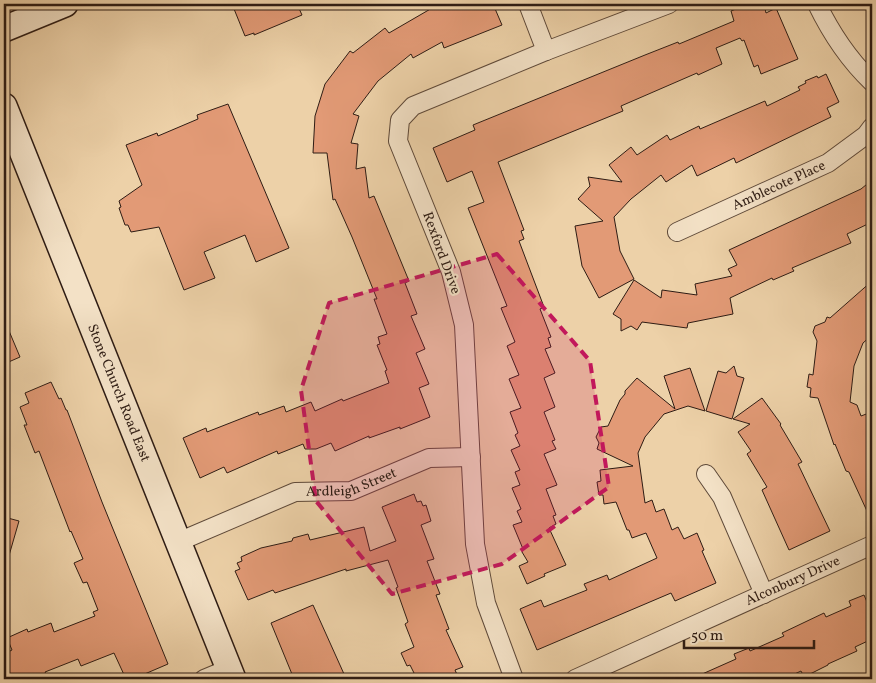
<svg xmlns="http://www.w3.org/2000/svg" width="876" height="683" viewBox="0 0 876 683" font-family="Vollkorn,serif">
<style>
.building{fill:#e29a76;stroke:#2e1c14}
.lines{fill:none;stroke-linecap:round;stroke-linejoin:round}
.street-casing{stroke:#5e4939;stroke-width:20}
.secondary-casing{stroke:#2e1c14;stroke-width:28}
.street{stroke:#f3e1c6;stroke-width:18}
.secondary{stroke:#f3e1c6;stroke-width:25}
.marked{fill:#c2185b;fill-opacity:0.2;stroke:#c2185b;stroke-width:4;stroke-dasharray:10 6;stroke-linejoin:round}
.labels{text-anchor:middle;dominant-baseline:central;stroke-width:4.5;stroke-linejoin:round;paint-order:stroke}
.street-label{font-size:14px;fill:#2e1c14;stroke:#f3e1c6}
</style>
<rect width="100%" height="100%" fill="#edd1a8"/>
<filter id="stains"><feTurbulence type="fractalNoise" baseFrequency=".004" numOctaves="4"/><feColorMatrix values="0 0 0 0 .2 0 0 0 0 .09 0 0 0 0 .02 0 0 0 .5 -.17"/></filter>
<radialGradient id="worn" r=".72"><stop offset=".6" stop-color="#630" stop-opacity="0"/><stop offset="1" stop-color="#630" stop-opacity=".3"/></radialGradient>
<g class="building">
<path d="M 232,4 L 297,4 L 302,15 L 254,35 L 254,33 L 245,36 Z"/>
<path d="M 439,4 L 493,4 L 502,25 L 444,48 L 442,42 L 413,58 L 411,54 L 378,81 L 353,114 L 359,116 L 351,143 L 358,144 L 356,169 L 365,167 L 369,198 L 374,196 L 409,281 L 405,283 L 417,314 L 411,316 L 425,349 L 416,353 L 429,384 L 419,388 L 430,417 L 400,429 L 400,427 L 369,438 L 369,436 L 335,451 L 331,443 L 316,449 L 305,449 L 303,444 L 278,454 L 277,451 L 227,473 L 224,467 L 200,478 L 183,438 L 206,428 L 207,432 L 258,412 L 259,415 L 284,406 L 286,412 L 311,402 L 315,411 L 342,399 L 343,401 L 389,383 L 385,371 L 387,370 L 377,345 L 380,344 L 378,337 L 387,334 L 374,299 L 377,299 L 352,237 L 335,199 L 333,200 L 327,153 L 313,153 L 315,116 L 325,84 L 350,51 L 353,53 L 385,28 L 389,33 Z"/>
<path d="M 748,4 L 764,4 L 766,13 L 776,8 L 798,59 L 761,74 L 758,65 L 754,67 L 744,40 L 742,41 L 740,38 L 716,48 L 722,64 L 698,75 L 697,73 L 621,106 L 623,111 L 498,162 L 524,230 L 521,231 L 524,239 L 519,241 L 544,307 L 540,309 L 551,337 L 548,338 L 551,347 L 545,349 L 555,373 L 544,378 L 555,407 L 544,412 L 555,440 L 552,441 L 556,449 L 544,454 L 557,485 L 546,489 L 556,515 L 553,516 L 556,524 L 549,528 L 566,565 L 544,574 L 545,576 L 527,584 L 519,566 L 528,562 L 522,552 L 523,549 L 513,525 L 522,522 L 517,511 L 521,509 L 512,488 L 520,485 L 515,472 L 520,470 L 511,450 L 520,446 L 515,435 L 518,433 L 510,412 L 521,408 L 509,379 L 519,375 L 507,346 L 515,342 L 501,308 L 507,306 L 468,208 L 484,202 L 472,171 L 447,182 L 433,148 L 475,130 L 473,125 L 645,55 L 678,42 L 679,44 L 734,21 L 731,11 Z"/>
<path d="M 826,74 L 839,102 L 827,108 L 831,117 L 736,163 L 734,158 L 697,176 L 692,165 L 666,182 L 661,175 L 631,199 L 614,217 L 620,251 L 634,279 L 599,298 L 582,266 L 575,226 L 603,221 L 578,199 L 590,186 L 588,177 L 622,182 L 609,165 L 631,147 L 637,155 L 667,135 L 670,140 L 699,126 L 700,129 L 765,101 L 767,106 L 800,90 L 798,87 L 806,83 L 805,81 L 817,76 L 818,78 Z"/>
<path d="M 228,104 L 289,248 L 256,262 L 245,235 L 204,252 L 215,278 L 184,290 L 159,227 L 131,232 L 128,225 L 125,225 L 119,208 L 121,207 L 119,201 L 142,185 L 126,145 L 157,133 L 158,136 L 198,119 L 197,115 Z"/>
<path d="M 872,180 L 872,222 L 847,234 L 851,243 L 792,268 L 794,271 L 773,280 L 772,278 L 730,298 L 733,314 L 688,323 L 687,328 L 642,322 L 637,330 L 631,326 L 621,331 L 621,319 L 613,314 L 634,280 L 661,298 L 662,290 L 697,295 L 695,284 L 732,276 L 728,269 L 737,265 L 729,250 L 861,189 Z"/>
<path d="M 872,281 L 872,335 L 863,343 L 854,366 L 850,402 L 857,405 L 861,416 L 869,413 L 872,421 L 872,522 L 849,472 L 846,471 L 835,444 L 834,445 L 818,398 L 810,397 L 811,388 L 807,387 L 809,374 L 813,375 L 817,341 L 813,332 L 815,326 L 825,322 L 827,317 L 830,318 Z"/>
<path d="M 4,319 L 20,357 L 4,364 Z"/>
<path d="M 734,366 L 737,376 L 744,378 L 732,419 L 706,411 L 718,371 L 726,373 Z"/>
<path d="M 690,368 L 705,411 L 688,406 L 664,414 L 645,437 L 638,453 L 645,503 L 652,500 L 656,512 L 664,509 L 672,530 L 678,527 L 684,539 L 697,533 L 704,550 L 702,551 L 716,583 L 675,601 L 671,593 L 537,650 L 520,609 L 541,600 L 544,607 L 587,590 L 584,584 L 607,575 L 609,580 L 657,558 L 646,533 L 632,538 L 629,530 L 627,530 L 616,502 L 604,504 L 603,495 L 599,495 L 597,482 L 601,481 L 600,470 L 633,466 L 597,449 L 599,443 L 596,437 L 601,427 L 608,426 L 620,400 L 625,394 L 625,391 L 637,378 L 675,409 L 664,376 Z"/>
<path d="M 51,382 L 59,399 L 61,398 L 66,410 L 67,410 L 102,502 L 168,664 L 133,679 L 126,679 L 114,653 L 81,666 L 78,659 L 45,672 L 46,674 L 35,679 L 4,679 L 4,654 L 12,650 L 7,638 L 27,629 L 28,632 L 51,623 L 54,632 L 95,616 L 93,612 L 98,610 L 87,582 L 83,583 L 74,563 L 83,559 L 71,531 L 70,532 L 39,451 L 35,453 L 24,425 L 27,425 L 20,407 L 29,403 L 25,393 Z"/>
<path d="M 762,398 L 781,424 L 780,425 L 802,462 L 798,464 L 830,531 L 789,550 L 762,490 L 767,487 L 747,454 L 751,451 L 738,432 L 750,424 L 733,419 Z"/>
<path d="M 414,494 L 417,502 L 421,501 L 423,506 L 426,505 L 431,521 L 421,525 L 434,559 L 427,561 L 440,594 L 436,595 L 449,629 L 446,630 L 463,667 L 455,670 L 459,679 L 417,679 L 410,665 L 407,666 L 401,653 L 414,647 L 405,624 L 408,622 L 396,588 L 398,587 L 388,560 L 346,571 L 346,569 L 275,593 L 273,590 L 248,600 L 235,571 L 240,569 L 237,563 L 242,561 L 241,557 L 261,548 L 292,541 L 293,538 L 308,534 L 310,540 L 364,527 L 370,551 L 396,541 L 382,507 Z"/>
<path d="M 4,517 L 19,521 L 8,559 L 4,559 Z"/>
<path d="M 864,595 L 867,602 L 872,599 L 872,639 L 855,647 L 857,651 L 828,664 L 828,665 L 804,677 L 801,671 L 784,679 L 691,679 L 736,659 L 734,654 L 749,648 L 750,651 L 784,636 L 782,633 L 824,613 L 826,617 L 851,606 L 849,601 Z"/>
<path d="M 313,605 L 344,674 L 331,679 L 294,679 L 271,623 Z"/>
</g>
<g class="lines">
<defs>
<g id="street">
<path d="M 528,4 L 546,51"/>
<path d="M 817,4 C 831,33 849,60 872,82"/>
<path id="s1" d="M 677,232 L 828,163 L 866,135 L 872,127"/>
<path d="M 706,474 L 722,497 L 764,594"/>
<path id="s2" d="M 178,542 L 295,492 L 351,491 L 429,458 L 471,457"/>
<path d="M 204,679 L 228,669"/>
<path d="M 514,679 L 486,603 L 475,544 L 464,325 L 451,272 L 398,141 L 400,120 L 413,106 L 546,51 L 669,4"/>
<path id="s3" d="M 575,679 L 872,545"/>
</g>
<g id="secondary">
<path d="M 4,29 L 65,4"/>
<path id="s4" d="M 4,106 L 233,679"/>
</g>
</defs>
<use href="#street" class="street-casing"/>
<use href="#secondary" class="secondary-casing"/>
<use href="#street" class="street"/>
<use href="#secondary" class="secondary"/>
</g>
<path class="marked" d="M 497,254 L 590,361 L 609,487 L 502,564 L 392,594 L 316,501 L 301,390 L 329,303 Z"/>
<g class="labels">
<g class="street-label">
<text stroke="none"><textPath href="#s1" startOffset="112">Amblecote Place</textPath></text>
<text transform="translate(441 253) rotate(70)">Rexford Drive</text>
<text stroke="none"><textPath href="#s4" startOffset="309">Stone Church Road East</textPath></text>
<text stroke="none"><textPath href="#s2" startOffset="185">Ardleigh Street</textPath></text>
<text stroke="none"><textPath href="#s3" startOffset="239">Alconbury Drive</textPath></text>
</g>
</g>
<rect width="876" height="683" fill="none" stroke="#edd1a8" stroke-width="20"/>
<rect x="5" y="5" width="866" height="673" fill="none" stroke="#2e1c14" stroke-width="2.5"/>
<rect x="10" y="10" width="856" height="663" fill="none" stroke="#2e1c14"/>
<path d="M684 640v8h130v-8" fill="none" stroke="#2e1c14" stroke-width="2.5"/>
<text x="691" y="640" font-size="15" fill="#2e1c14" stroke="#f3e1c6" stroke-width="4" paint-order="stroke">50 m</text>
<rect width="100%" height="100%" filter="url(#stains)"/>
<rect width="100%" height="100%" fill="url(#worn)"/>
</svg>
